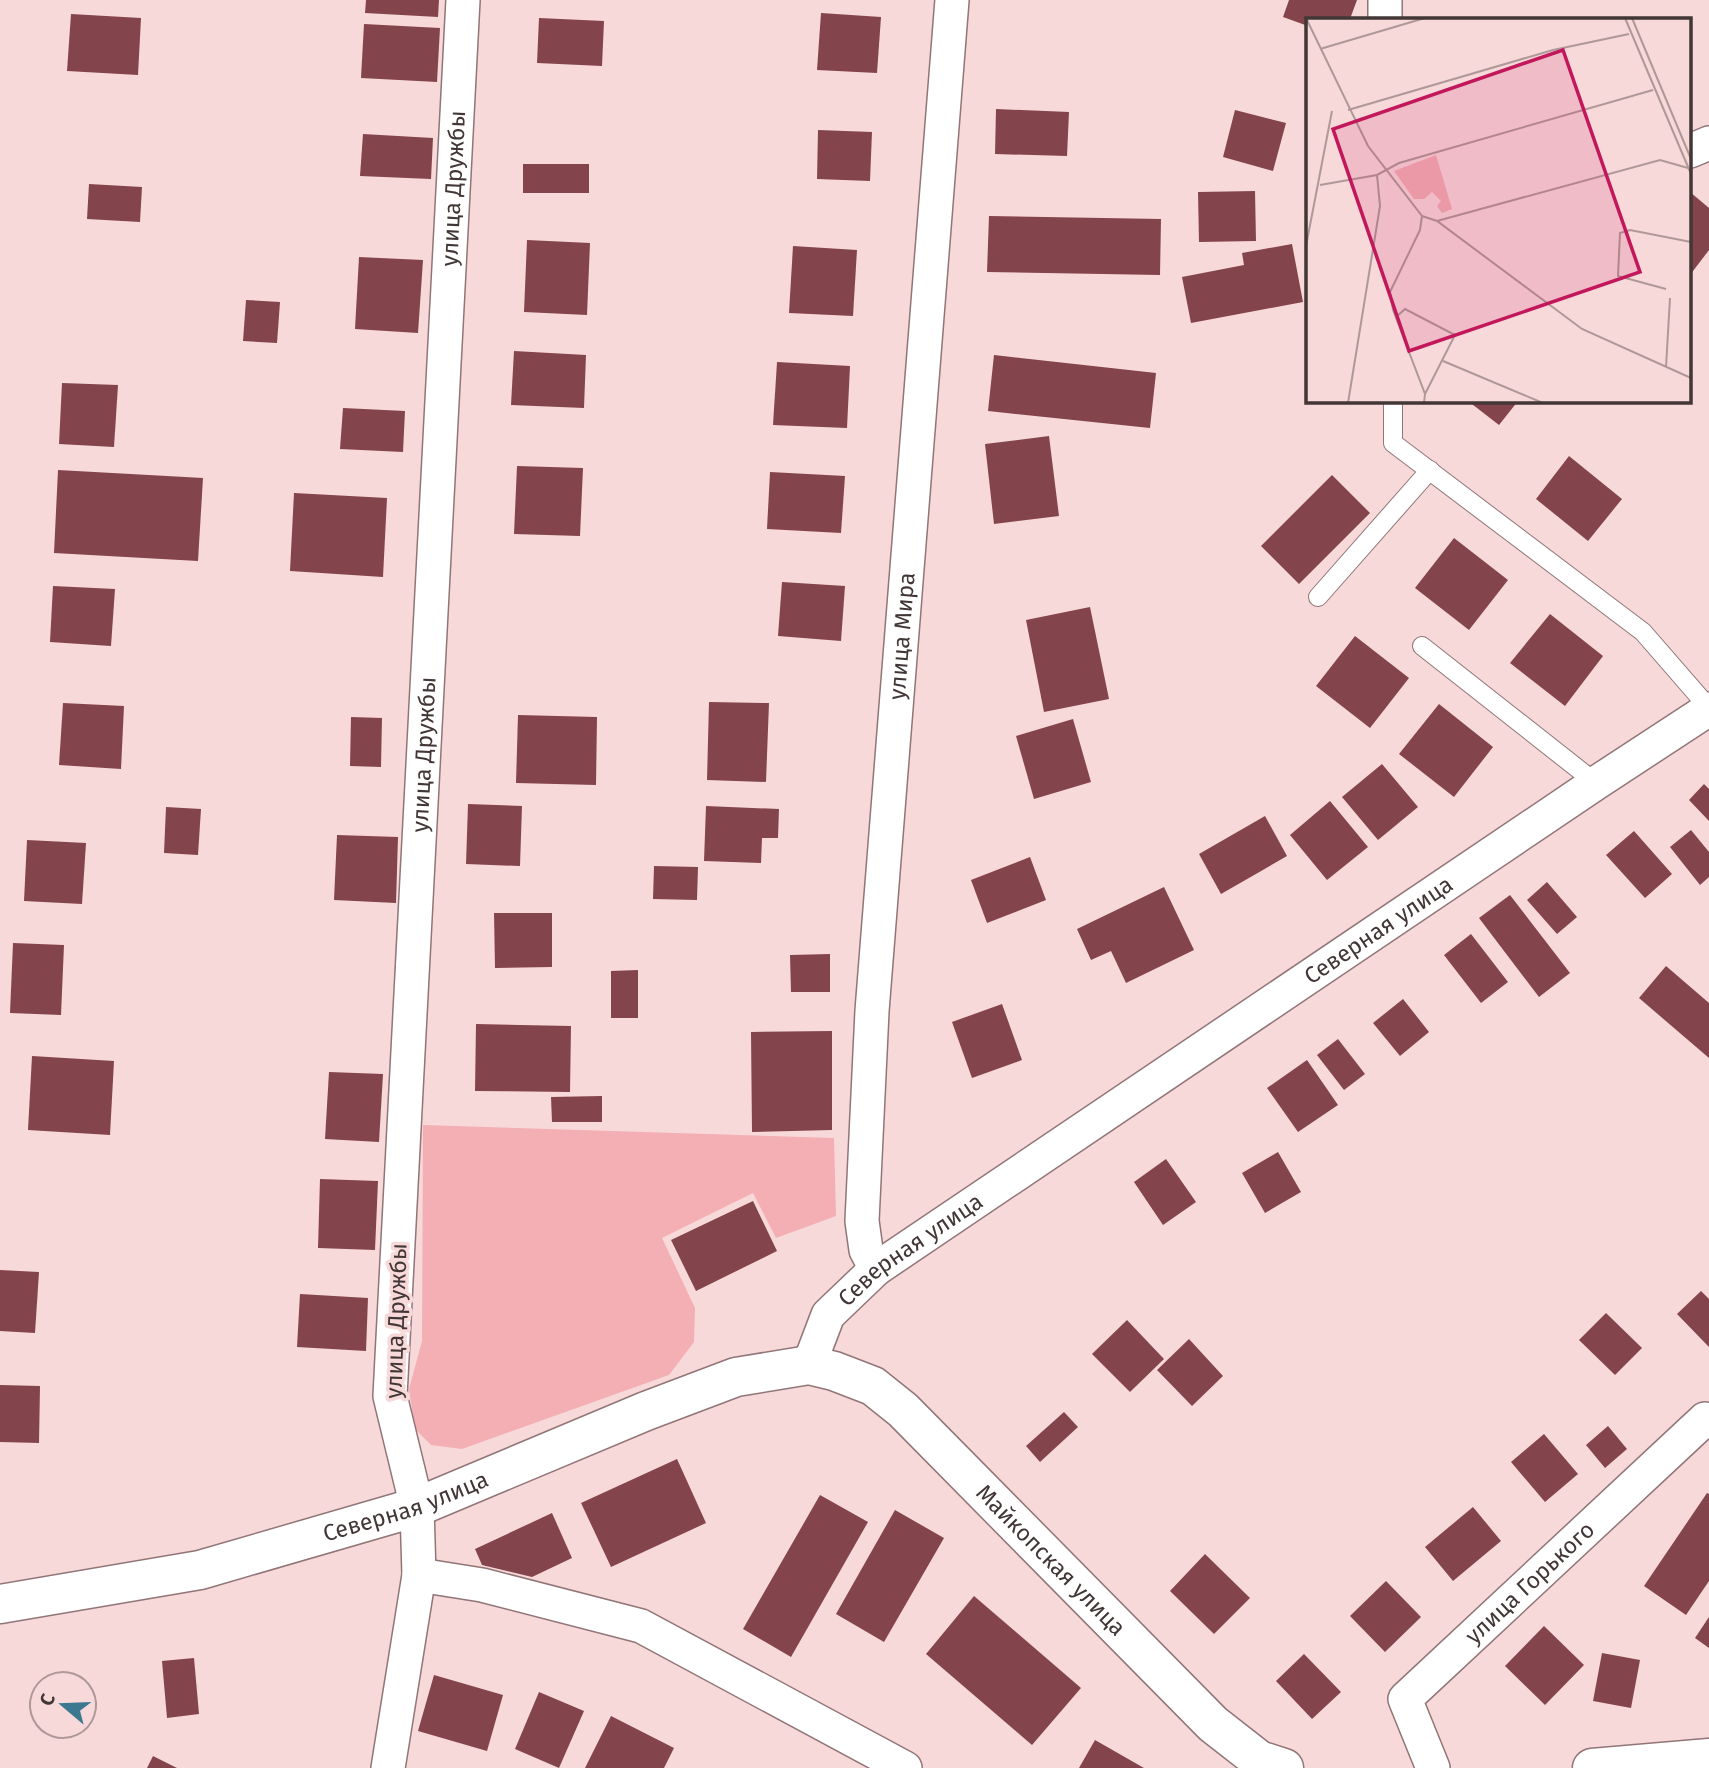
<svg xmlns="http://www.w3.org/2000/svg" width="1709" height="1768" viewBox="0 0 1709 1768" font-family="'Fira Sans',sans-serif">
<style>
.green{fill:#f3afb4}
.building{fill:#84444b}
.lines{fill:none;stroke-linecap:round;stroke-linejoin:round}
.service-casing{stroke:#917577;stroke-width:20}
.minor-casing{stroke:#917577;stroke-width:36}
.tertiary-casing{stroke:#917577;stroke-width:41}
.service{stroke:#fff;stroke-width:18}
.minor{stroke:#fff;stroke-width:33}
.tertiary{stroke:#fff;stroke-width:38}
.labels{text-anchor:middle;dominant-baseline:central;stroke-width:7;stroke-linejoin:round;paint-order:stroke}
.street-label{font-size:23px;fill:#423636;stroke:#f7d9da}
.inset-road{fill:none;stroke:#af9898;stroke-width:2}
.view{fill:#c2185b;fill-opacity:0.15;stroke:#c2185b;stroke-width:3.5}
.inset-edge{fill:none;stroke:#423636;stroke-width:3.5}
</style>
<rect width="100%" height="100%" fill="#f7d9da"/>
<path class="green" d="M 423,1125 L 834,1138 L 836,1216 L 776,1238 L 753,1193 L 662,1238 L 695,1308 L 694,1342 L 669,1375 L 462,1449 L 431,1445 L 415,1429 L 409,1389 L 422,1341 Z"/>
<g class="building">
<path d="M 366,0 L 439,0 L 438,17 L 365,13 Z"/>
<path d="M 1289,0 L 1357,0 L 1350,19 L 1308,19 L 1308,26 L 1283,17 Z"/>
<path d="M 821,13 L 881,17 L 877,73 L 817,70 Z"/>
<path d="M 71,14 L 141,18 L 138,75 L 67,71 Z"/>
<path d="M 539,18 L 604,21 L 602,66 L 537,63 Z"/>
<path d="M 364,24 L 440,28 L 437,82 L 361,78 Z"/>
<path d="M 996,109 L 1069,112 L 1067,156 L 995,154 Z"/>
<path d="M 1235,110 L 1286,123 L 1273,171 L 1223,157 Z"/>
<path d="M 818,130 L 872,132 L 870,181 L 817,179 Z"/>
<path d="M 363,134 L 433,138 L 431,179 L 360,176 Z"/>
<rect x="523" y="164" width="66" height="29"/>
<path d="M 89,184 L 142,187 L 140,222 L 87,219 Z"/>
<path d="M 1255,191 L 1256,241 L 1199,242 L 1198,192 Z"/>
<path d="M 1690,192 L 1709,208 L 1709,250 L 1690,275 Z"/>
<path d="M 989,216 L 1161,219 L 1160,275 L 987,272 Z"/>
<path d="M 527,240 L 590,243 L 587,315 L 524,312 Z"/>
<path d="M 1292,244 L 1303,302 L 1191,323 L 1182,277 L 1244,265 L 1242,253 Z"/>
<path d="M 793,246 L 857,250 L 853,316 L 789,313 Z"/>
<path d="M 359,257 L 423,260 L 418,333 L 355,329 Z"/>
<path d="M 246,300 L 280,302 L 277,343 L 243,341 Z"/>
<path d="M 514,351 L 586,355 L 584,408 L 511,405 Z"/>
<path d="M 994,355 L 1156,373 L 1150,428 L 988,411 Z"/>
<path d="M 777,362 L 850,366 L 847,428 L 773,425 Z"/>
<path d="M 62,383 L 118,385 L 114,447 L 59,444 Z"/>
<path d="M 1468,401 L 1518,401 L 1499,425 Z"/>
<path d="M 343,408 L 405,411 L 403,452 L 340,449 Z"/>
<path d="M 1049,436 L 1059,516 L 994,524 L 985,444 Z"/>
<path d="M 1569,456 L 1622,499 L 1588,541 L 1536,499 Z"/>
<path d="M 517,466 L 583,468 L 580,536 L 514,534 Z"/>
<path d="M 58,470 L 203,478 L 198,561 L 54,553 Z"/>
<path d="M 770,472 L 845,476 L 841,533 L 767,529 Z"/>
<path d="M 1332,475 L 1370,513 L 1299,584 L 1261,546 Z"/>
<path d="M 294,493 L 387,498 L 383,577 L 290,571 Z"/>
<path d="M 1454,538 L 1508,580 L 1469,630 L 1415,588 Z"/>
<path d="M 782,582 L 845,586 L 841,641 L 778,636 Z"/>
<path d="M 53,586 L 115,589 L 111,646 L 50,642 Z"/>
<path d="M 1090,607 L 1109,699 L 1044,712 L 1026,620 Z"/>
<path d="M 1550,614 L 1603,656 L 1565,706 L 1510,663 Z"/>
<path d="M 1355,636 L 1409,678 L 1370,728 L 1316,686 Z"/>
<path d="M 709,702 L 769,703 L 766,782 L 707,780 Z"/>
<path d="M 63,703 L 124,706 L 121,769 L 59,765 Z"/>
<path d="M 1439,704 L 1493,747 L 1454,797 L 1399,754 Z"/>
<path d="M 518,715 L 597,717 L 596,785 L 516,783 Z"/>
<path d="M 351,717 L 382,718 L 381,767 L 350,766 Z"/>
<path d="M 1073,719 L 1091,782 L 1034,799 L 1016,736 Z"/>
<path d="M 1382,764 L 1418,807 L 1378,840 L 1342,797 Z"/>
<path d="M 1704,784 L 1709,789 L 1709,821 L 1689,800 Z"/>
<path d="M 1330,801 L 1368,847 L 1327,880 L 1290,835 Z"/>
<path d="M 468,804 L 522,806 L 520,866 L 466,864 Z"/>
<path d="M 706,806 L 779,809 L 778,838 L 762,838 L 761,863 L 704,861 Z"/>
<path d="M 166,807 L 201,809 L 198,855 L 164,853 Z"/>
<path d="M 1265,816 L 1287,856 L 1221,894 L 1199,854 Z"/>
<path d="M 1691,830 L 1709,852 L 1709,877 L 1700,885 L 1670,847 Z"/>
<path d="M 1634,831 L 1672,874 L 1645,898 L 1606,855 Z"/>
<path d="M 337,835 L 398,837 L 396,903 L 334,900 Z"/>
<path d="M 27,840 L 86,843 L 82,904 L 24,901 Z"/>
<path d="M 1030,857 L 1046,900 L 987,923 L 971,880 Z"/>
<path d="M 654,866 L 698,867 L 697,900 L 653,899 Z"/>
<path d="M 1547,882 L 1577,917 L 1557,934 L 1527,900 Z"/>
<path d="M 1164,887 L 1194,950 L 1126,983 L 1111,951 L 1091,960 L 1077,929 Z"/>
<path d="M 1510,895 L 1570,973 L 1539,997 L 1479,918 Z"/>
<path d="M 494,913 L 552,913 L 552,967 L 495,968 Z"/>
<path d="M 1471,934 L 1508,982 L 1481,1003 L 1444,955 Z"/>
<path d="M 13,943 L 64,945 L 61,1015 L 10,1013 Z"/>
<path d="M 830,954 L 830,992 L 791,992 L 790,955 Z"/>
<path d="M 1666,966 L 1709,1003 L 1709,1058 L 1639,998 Z"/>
<path d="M 638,970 L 638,1018 L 611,1018 L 611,971 Z"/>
<path d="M 1403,999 L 1429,1032 L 1400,1056 L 1373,1023 Z"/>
<path d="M 1002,1004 L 1022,1060 L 972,1078 L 952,1022 Z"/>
<path d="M 476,1024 L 571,1026 L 570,1092 L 475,1091 Z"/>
<path d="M 832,1031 L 832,1130 L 752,1132 L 751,1032 Z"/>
<path d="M 1338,1039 L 1365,1074 L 1344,1090 L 1317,1055 Z"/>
<path d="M 32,1056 L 114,1061 L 110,1135 L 28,1130 Z"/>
<path d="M 1307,1060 L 1338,1105 L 1298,1132 L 1267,1088 Z"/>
<path d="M 329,1072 L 383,1074 L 379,1142 L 325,1139 Z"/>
<path d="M 602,1096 L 602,1122 L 552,1122 L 551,1097 Z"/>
<path d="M 1278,1152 L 1301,1192 L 1265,1213 L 1242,1173 Z"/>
<path d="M 1166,1159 L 1196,1202 L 1163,1225 L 1134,1182 Z"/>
<path d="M 320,1179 L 378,1181 L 375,1250 L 318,1248 Z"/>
<path d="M 753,1201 L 777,1251 L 696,1291 L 671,1240 Z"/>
<path d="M 0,1270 L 39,1272 L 35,1333 L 0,1331 Z"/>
<path d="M 1701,1291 L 1709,1299 L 1709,1347 L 1677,1314 Z"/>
<path d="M 300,1294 L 368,1298 L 366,1351 L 297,1347 Z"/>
<path d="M 1606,1313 L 1642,1348 L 1615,1375 L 1579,1340 Z"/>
<path d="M 1127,1320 L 1164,1359 L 1130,1392 L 1092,1354 Z"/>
<path d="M 1189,1339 L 1223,1376 L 1192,1406 L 1157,1370 Z"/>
<path d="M 0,1385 L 40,1386 L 39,1443 L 0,1442 Z"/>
<path d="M 1064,1412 L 1078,1427 L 1040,1462 L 1026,1446 Z"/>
<path d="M 1608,1426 L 1627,1449 L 1605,1468 L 1586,1445 Z"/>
<path d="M 1544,1434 L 1578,1474 L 1545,1502 L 1511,1462 Z"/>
<path d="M 677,1459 L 706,1523 L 611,1567 L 581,1503 Z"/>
<path d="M 1707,1493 L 1709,1494 L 1709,1581 L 1686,1615 L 1644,1586 Z"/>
<path d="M 820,1495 L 868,1522 L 791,1657 L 743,1629 Z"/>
<path d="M 1473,1507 L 1501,1541 L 1453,1581 L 1425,1547 Z"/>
<path d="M 895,1510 L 944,1538 L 884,1642 L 836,1614 Z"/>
<path d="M 552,1513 L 572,1558 L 532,1577 L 482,1565 L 475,1549 Z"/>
<path d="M 1205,1554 L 1250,1598 L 1214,1634 L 1170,1591 Z"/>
<path d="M 1386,1581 L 1421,1617 L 1385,1652 L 1350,1616 Z"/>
<path d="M 974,1596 L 1081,1688 L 1032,1745 L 926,1654 Z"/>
<path d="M 1709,1617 L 1709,1648 L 1695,1638 Z"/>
<path d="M 1544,1626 L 1584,1665 L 1545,1705 L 1505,1666 Z"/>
<path d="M 1602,1653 L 1640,1660 L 1631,1708 L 1593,1701 Z"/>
<path d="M 1304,1654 L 1341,1692 L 1312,1719 L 1276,1681 Z"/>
<path d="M 194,1658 L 199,1714 L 167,1718 L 162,1661 Z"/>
<path d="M 434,1675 L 503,1695 L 487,1751 L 418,1731 Z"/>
<path d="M 539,1692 L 584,1711 L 559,1768 L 515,1749 Z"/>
<path d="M 611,1716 L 674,1748 L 664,1768 L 585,1768 Z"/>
<path d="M 1095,1740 L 1144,1768 L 1079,1768 Z"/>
<path d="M 153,1756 L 177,1768 L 147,1768 Z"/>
</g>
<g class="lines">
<defs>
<g id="service">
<path d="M 1393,401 L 1393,443 L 1643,632 L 1709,708"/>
<path d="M 1318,597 L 1430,470"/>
<path d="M 1422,646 L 1596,783"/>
</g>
<g id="minor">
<path d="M 1385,19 L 1385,0"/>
<path d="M 1690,151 L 1709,143"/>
<path id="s1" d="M 876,1269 L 866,1250 L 862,1221 L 872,1011 L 952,0"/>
<path id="s2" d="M 809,1365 L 828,1315 L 876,1269 L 1596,783 L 1709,709"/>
<path d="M 419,1575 L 482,1585 L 641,1626 L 905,1768"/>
<path id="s3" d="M 388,1768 L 419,1575 L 417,1507 L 390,1396 L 463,0"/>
<path id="s4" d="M 1433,1768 L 1405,1699 L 1705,1419 L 1709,1422"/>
</g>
<g id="tertiary">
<path id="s5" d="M 0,1604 L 200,1570 L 417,1507 L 646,1411 L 736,1377 L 809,1365 L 834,1371 L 873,1386 L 903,1410 L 1213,1724 L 1259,1760 L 1284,1768"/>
<path d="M 1592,1768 L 1709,1758"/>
</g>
</defs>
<use href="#service" class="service-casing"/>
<use href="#minor" class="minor-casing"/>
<use href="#tertiary" class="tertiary-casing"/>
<use href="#service" class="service"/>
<use href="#minor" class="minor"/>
<use href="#tertiary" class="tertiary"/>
</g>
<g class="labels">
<g class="street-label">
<text stroke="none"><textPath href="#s3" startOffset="1587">улица Дружбы</textPath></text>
<text stroke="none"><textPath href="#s1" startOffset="637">улица Мира</textPath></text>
<text stroke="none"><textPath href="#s3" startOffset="1020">улица Дружбы</textPath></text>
<text stroke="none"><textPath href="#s2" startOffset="726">Северная улица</textPath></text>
<text stroke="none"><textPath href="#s2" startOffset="159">Северная улица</textPath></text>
<text transform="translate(396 1321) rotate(-88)">улица Дружбы</text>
<text stroke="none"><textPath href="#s5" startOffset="418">Северная улица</textPath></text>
<text stroke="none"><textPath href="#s5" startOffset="1164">Майкопская улица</textPath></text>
<text stroke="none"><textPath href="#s4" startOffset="245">улица Горького</textPath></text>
</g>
</g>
<g transform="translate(1306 18)">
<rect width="385" height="385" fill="#f7d9da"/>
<path d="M 130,137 L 146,191 L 136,195 L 131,188 L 135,183 L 126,174 L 118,181 L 108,181 L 88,153 Z" fill="#f3afb4"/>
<path class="inset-road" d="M 0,0 L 62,128 L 116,198 L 114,212 L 84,274 L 87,292 L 119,376 L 118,385M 319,0 L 385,156M 326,0 L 385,141M 14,31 L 119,0M 42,92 L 247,32 L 323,16M 14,167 L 71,157 L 93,145 L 347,72M 116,198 L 131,203 L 276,311 L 385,360M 131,203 L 354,142 L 382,150M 0,228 L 26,93M 360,271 L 312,258 L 314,215 L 324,212 L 385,224M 90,299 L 99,291 L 149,317 L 119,376M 137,343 L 237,385M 360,349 L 364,280M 42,385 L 74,188 L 71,157"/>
<path class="view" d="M 257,32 L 334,254 L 103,333 L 27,111 Z"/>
<rect width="385" height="385" class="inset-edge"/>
</g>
<g transform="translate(63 1705) rotate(289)"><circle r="33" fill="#f7d9da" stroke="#af9898" stroke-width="2"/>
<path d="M0-5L12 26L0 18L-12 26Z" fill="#3c788f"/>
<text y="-10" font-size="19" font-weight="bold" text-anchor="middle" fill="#423636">С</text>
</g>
</svg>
